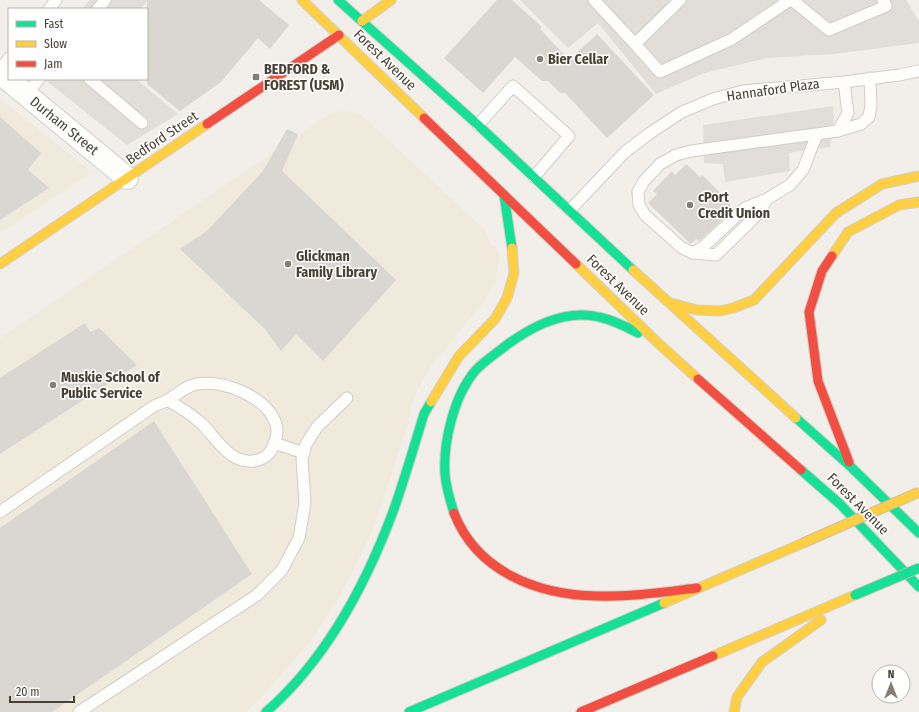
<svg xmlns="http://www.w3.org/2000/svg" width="919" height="712" viewBox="0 0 919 712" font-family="'Fira Sans Condensed',sans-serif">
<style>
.education{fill:#f0eadc}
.parking{fill:#e1deda}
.building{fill:#dad6d1}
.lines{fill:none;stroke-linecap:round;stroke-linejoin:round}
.lane-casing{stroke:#d0cdc8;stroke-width:13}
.street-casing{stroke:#d0cdc8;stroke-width:24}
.fast-casing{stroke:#d4cec2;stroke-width:11}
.slow-casing{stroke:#d4cec2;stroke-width:11}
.jam-casing{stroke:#d4cec2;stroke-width:11}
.lane{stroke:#fdfdfc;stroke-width:11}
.street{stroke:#fdfdfc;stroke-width:22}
.fast{stroke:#16e098;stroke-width:9}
.slow{stroke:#ffcf43;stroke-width:9}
.jam{stroke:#f24e42;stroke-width:9}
.fast-bridge-casing{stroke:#ccbca3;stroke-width:11;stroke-linecap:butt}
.slow-bridge-casing{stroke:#ccbca3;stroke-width:11;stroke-linecap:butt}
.fast-bridge{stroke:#16e098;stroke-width:9}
.slow-bridge{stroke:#ffcf43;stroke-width:9}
.poi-dot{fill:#847e74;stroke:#fff;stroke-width:1.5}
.labels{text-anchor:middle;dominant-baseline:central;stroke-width:3;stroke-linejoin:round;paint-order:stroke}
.poi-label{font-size:14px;font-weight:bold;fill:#494135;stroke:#fff;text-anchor:start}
.street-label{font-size:14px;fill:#494135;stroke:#fff}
</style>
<rect width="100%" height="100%" fill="#f2efea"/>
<g class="education">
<path d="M 0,99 L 87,168 L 90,172 L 88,175 L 0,233 Z"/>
<path d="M 340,110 L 355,112 L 364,117 L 486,231 L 490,244 L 498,249 L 500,256 L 496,281 L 485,301 L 430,367 L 417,391 L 384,500 L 366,544 L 349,580 L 330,612 L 309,643 L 261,698 L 246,712 L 0,712 L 0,338 L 331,113 Z"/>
</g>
<g class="parking">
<path d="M 90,0 L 148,0 L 140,9 L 82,9 Z"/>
<path d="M 520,0 L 906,0 L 919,21 L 919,43 L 834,54 L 767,58 L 704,73 L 656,94 L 598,23 L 568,48 Z"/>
<path d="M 44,79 L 136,79 L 178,114 L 127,145 Z"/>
<path d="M 833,106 L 834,119 L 830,147 L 789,153 L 790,171 L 725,182 L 723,164 L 704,163 L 703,125 Z"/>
</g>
<g class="building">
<path d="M 147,0 L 259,0 L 289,25 L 270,49 L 258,38 L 221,82 L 180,111 L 147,84 Z"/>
<path d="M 497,0 L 512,0 L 542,27 L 540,29 L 569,60 L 597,34 L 654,95 L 607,138 L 565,93 L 560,93 L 548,81 L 542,81 L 515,57 L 483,93 L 444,58 Z"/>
<path d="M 0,117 L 41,153 L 28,170 L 49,188 L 0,220 Z"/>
<path d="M 287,129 L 298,134 L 282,171 L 396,280 L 323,361 L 296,334 L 281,351 L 265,329 L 180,249 L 207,231 L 263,171 Z"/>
<path d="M 686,164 L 700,177 L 702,175 L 727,199 L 725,200 L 734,209 L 699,241 L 696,239 L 691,244 L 648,203 L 657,194 L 653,191 L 672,171 L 675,175 Z"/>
<path d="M 85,323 L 90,332 L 99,328 L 137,365 L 0,454 L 0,378 Z"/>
<path d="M 154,421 L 252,574 L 52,712 L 0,712 L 0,528 Z"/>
</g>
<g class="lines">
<defs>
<g id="lane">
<path d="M 594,0 L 635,44 L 680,0"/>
<path d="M 792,0 L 829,30 L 886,6 L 883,0"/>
<path d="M 49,9 L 56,0"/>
<path d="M 98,9 L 105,0"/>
<path d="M 635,44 L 660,72 L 732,39 L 790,0"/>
<path d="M 0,69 L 9,58"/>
<path d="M 90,79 L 142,123"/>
<path d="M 26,95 L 39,79"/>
<path d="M 478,125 L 513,86 L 569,136 L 534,177"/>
<path d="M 838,131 L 848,113 L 844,82"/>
<path d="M 817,134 L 803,170 L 790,185 L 767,199 L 745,208 L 703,247 L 693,253 L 682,248 L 645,215 L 639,205 L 638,192 L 644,181 L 660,164 L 676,155 L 691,151 L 838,131 L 861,124 L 869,117 L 871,105 L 870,78"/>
<path d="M 570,210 L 625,152 L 650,133 L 682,112 L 713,99 L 743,91 L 844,82 L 899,75 L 919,71"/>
<path d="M 693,253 L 716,255 L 759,213 L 767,199"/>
<path d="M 274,443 L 304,453"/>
<path d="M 0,512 L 154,406 C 159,404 164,402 168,400 C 178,394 185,386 197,384 C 223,379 267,397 276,424 C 279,434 274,451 265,457 C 258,461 249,462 242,460 C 227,457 213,435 202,424 C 191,414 180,407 167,400"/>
<path d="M 79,712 L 257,595 L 282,570 L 299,538 L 305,503 L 302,459 L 306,444 L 317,427 L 347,398"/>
</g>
<path id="street" d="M 0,73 L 127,178"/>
<g id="fast">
<path d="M 338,0 L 478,125 L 633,270"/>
<path d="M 504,195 L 512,248"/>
<path d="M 796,418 L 851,467 L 919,533"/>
<path d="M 801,470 L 840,504 L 919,587"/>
<path d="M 454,513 C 450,500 446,488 445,474 C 443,442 454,396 475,371 C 485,360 497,353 508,344 C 534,325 566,309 599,317 C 613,320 625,326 638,333"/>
<path d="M 266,712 C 327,659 366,585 394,509 C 405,478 414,446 424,414 L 431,402"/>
<path d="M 409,712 L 664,603"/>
</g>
<g id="slow">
<path d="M 302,0 L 424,118"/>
<path d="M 362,21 L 391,0"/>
<path d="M 832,256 L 848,232 L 899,205 L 919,202"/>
<path d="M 0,264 L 207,124"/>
<path d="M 576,264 L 658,343 L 698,379"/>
<path d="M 633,270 L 796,418"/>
<path d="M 671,303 L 697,310 L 720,311 L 733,308 L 754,300 L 836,213 L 882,184 L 919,176"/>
<path d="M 431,402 L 459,356 L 495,319 L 507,298 L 514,273 L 512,248"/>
<path d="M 664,603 L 803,543"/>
<path d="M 713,656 L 855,595"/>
<path d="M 734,712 L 737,697 L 762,662 L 821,620"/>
</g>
<g id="jam">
<path d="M 424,118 L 576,264"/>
<path d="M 207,124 L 339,35"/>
<path d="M 832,256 L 822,271 L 809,312 L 818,381 L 849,462"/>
<path d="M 698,379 L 801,470"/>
<path d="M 454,513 C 477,572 538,595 597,596 C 630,597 664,592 697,588"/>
<path d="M 581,712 L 713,656"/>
</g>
</defs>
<use href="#lane" class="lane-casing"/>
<use href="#street" class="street-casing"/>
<use href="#fast" class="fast-casing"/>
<use href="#slow" class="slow-casing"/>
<use href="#jam" class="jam-casing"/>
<use href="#lane" class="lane"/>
<use href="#street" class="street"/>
<use href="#fast" class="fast"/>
<use href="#slow" class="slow"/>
<use href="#jam" class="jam"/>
<defs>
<path id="fast-bridge" d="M 855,595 L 919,568"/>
<path id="slow-bridge" d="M 803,543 L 919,492"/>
</defs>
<use href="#fast-bridge" class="fast-bridge-casing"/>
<use href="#slow-bridge" class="slow-bridge-casing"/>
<use href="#fast-bridge" class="fast-bridge"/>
<use href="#slow-bridge" class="slow-bridge"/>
</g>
<g class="poi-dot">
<circle cx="540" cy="59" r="4"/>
<rect x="252" y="73" width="8" height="8" rx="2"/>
<circle cx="690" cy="205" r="4"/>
<circle cx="288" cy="264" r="4"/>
<circle cx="53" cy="385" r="4"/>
</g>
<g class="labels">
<g class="poi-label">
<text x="548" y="59">Bier Cellar</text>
<text x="264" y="69">BEDFORD &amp;<tspan x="264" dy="16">FOREST (USM)</tspan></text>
<text x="698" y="197">cPort<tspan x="698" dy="16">Credit Union</tspan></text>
<text x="296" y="256">Glickman<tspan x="296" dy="16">Family Library</tspan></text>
<text x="61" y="377">Muskie School of<tspan x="61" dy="16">Public Service</tspan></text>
</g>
<g class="street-label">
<text transform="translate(385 60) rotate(44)">Forest Avenue</text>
<text transform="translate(773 90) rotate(-8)">Hannaford Plaza</text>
<text transform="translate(64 126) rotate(39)">Durham Street</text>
<text transform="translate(162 138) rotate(-34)">Bedford Street</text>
<text transform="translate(618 285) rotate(44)">Forest Avenue</text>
<text transform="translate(858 504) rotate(45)">Forest Avenue</text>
</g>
</g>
<rect x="8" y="8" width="140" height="72" fill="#ffffff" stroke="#b6b3ae"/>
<rect x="16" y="21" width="20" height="6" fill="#16e098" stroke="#b6b3ae"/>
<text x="44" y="28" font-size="12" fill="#494135">Fast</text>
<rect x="16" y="41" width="20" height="6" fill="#ffcf43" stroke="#b6b3ae"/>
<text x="44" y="48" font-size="12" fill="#494135">Slow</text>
<rect x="16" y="61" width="20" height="6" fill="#f24e42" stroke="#b6b3ae"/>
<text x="44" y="68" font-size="12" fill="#494135">Jam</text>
<g transform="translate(891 684)"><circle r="19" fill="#ffffff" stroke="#b6b3ae"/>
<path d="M0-3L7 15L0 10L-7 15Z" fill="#847e74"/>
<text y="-6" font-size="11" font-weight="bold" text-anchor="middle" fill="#494135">N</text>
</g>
<path d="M10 696v6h64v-6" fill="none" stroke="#494135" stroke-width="2"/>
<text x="16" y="696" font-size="12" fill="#494135" stroke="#ffffff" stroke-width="3" paint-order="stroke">20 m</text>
</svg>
